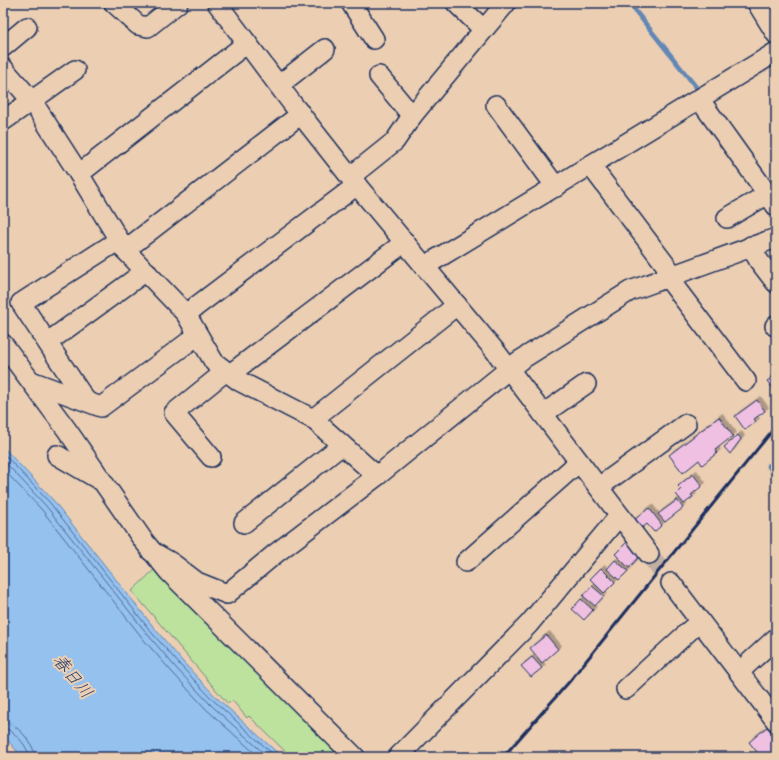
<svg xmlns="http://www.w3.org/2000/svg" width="779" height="760" viewBox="0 0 779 760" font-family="'Indie Flower','Klee One',sans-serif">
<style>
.green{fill:#bde29d;stroke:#6c887e}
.water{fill:#95c1ee;stroke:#6487b4}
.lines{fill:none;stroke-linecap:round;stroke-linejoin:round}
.shore{stroke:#4c6998;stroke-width:1}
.stream{stroke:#6487b4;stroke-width:4.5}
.building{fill:#efc0e2;stroke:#1b2f5e;filter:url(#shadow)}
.street-tunnel{stroke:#c2afa2;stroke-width:19;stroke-dasharray:19 10;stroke-linecap:butt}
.street-casing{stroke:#1b2f5e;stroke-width:22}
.street{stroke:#eccfb3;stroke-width:19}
.rail{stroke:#1b2f5e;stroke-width:3}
.labels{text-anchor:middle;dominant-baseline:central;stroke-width:4;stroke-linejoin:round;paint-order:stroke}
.water-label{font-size:17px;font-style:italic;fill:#273e6c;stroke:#eccfb3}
</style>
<defs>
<filter id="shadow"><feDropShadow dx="3.5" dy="-3.5" stdDeviation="0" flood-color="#0004"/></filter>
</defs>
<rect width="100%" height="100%" fill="#eccfb3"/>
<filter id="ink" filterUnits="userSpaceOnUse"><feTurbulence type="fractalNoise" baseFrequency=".025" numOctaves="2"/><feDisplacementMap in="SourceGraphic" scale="8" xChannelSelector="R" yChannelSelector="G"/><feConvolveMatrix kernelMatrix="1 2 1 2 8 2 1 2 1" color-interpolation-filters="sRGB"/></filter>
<g filter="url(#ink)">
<path class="green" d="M 158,566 L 351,757 L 291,757 L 249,716 L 247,718 L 232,700 L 228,704 L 132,591 Z"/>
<path class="water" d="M 3,447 L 53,500 L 156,630 L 183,662 L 217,698 L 282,757 L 22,757 L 3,735 Z"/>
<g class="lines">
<g class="shore">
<path d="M 3,453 L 50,503 L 152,633 L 180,665 L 214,701 L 276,757"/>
<path d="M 3,460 L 46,506 L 149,636 L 176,668 L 211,705 L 268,757"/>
<path d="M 3,469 L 42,510 L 144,640 L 172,672 L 206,709 L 259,757"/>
<path d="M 3,722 C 16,722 35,744 35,757"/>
<path d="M 3,728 C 13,729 29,747 29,757"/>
</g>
<g class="stream">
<path d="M 629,3 L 700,92"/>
<path d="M 768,465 L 776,477"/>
</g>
</g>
<g class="building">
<path d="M 776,374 L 776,392 L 767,381 Z"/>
<path d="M 757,400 L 765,411 L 754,419 L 756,422 L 745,430 L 735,416 Z"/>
<path d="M 719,417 L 733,436 L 715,450 L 717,453 L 702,465 L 699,460 L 683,473 L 669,455 Z"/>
<path d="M 738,435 L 741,439 L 730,454 L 724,447 Z"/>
<path d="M 693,474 L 702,486 L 691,495 L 693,497 L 684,504 L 676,494 L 681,489 L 678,486 Z"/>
<path d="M 677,500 L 683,508 L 665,522 L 658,514 Z"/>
<path d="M 649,508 L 662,525 L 654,532 L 647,524 L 641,529 L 634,520 Z"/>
<path d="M 629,540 L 642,554 L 629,568 L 615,554 Z"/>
<path d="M 615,560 L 628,571 L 619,580 L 607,569 Z"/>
<path d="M 601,568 L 615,582 L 604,593 L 590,579 Z"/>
<path d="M 592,586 L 604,596 L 595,606 L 583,596 Z"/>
<path d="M 581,599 L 593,610 L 584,620 L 572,609 Z"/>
<path d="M 546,635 L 558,649 L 542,663 L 530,648 Z"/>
<path d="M 532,657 L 542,668 L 531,677 L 521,666 Z"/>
<path d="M 767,727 L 776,738 L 776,757 L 761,757 L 749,742 Z"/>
</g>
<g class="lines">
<path class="street-tunnel" d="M 649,554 L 671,583"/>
<defs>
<g id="street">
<path d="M 114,3 L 138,25 L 148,27 L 178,3"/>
<path d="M 217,3 L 291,102 L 350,177 L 496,352 L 649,554"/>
<path d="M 351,3 L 374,39"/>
<path d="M 456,3 L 483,29"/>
<path d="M 757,3 L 776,34"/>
<path d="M 3,47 L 27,27"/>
<path d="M 3,68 L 32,101 L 79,174"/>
<path d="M 379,76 L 412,116"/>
<path d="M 279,85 L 325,49"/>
<path d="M 700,100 L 776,206"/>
<path d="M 496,105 L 556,187"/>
<path d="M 301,114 L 125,250 L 186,314 L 214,362 L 239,381 L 313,419 L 377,476"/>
<path d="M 3,121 L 75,70"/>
<path d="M 591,166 L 674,276"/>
<path d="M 350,177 L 395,141 L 412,116 L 506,3"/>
<path d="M 727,218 L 768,194"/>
<path d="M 751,246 L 759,261 L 776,283"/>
<path d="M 125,250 L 79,174 L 247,43"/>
<path d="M 425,266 L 776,52"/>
<path d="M 668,278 L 746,381"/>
<path d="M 186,314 L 357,185"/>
<path d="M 775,326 L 776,325"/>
<path d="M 48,342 L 146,271"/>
<path d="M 3,344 L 67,430 L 143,540 L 169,572 L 355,757"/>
<path d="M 230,374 L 405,242"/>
<path d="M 31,381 L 101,407 L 198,335"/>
<path d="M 86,401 L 21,303 L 119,240"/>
<path d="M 543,414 L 586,384"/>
<path d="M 313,419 L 457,305"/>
<path d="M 57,455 L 98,479"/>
<path d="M 211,457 L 174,413 L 226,371"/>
<path d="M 599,487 L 686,424"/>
<path d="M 244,523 L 342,445"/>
<path d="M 151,551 L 172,563 L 197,582 L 227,594 L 275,554 L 377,476 L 519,361 L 630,291 L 776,238"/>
<path d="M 466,562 L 579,462"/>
<path d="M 671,583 L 776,721"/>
<path d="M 739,672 L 776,638"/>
<path d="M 626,689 L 700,621"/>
<path d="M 398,757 L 529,624 L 619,516"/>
</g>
</defs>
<use href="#street" class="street-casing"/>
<use href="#street" class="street"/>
<path class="rail" d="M 503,757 L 569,682 L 776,426"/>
</g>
</g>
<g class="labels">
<g class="water-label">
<text transform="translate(72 677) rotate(50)">春日川</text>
</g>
</g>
<rect width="779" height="760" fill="none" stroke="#eccfb3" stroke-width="16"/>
<rect x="8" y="8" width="763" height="744" fill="none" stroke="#1b2f5e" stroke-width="1.5" filter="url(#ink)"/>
</svg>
